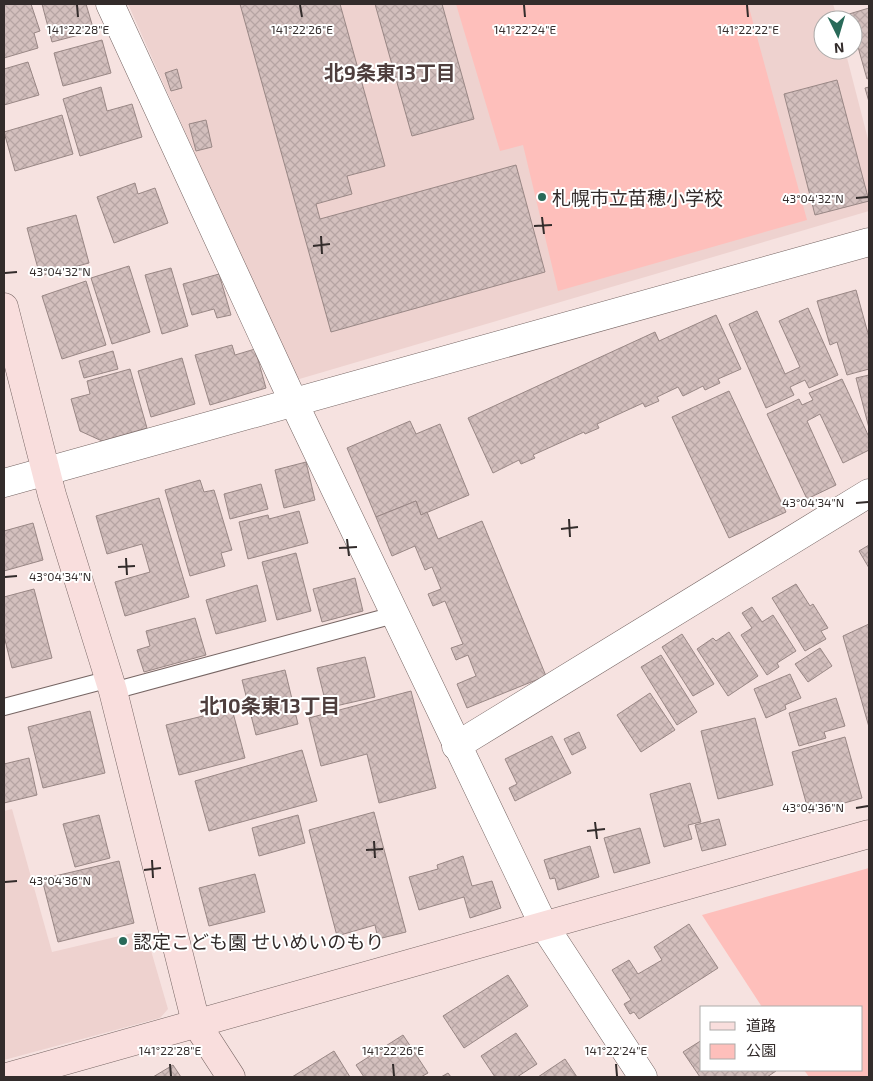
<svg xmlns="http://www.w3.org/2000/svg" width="873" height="1081" viewBox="0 0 873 1081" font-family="'Exo 2','Noto Sans JP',sans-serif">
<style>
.built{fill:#eed2cf}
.green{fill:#febfbb}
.building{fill:url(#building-cross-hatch);stroke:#998785}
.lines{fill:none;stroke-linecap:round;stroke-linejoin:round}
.lane-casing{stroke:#766563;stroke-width:18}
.street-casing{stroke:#766563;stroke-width:29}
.secondary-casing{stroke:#766563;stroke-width:29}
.lane{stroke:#fff;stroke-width:16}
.street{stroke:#fff;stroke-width:28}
.secondary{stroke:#f9dedd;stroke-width:28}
.ticks{fill:none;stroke:#332c2b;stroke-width:2}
.poi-dot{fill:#296a59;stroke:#fff;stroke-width:2}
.labels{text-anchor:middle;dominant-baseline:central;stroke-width:4;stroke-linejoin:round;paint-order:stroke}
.poi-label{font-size:19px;fill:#332c2b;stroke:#fff;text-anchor:start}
.neighbourhood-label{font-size:20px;font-weight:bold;fill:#4e3e3d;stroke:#fff}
.ticks-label{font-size:12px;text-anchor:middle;fill:#332c2b;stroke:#fff;stroke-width:4;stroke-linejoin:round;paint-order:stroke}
</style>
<defs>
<pattern id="building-cross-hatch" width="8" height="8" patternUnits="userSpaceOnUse" patternTransform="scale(1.25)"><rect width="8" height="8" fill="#d3bfbd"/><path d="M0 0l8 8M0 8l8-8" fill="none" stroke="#b6a4a3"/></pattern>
</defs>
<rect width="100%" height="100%" fill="#f6e2e0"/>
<g class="built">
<path d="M 128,4 L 833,4 L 838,20 L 823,20 L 823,50 L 845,50 L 869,143 L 869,211 L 296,380 Z"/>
<path d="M 12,809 L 52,952 L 145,930 L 168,1009 L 160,1018 L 4,1060 L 4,811 Z"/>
</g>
<g class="green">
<path d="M 456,4 L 748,4 L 807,220 L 558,291 L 523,145 L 500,151 Z"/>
<path d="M 869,868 L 869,1077 L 809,1077 L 804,1070 L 862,1070 L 862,1007 L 762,1007 L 702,915 Z"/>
</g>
<g class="building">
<path d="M 4,4 L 31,4 L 40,31 L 34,33 L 38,48 L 4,58 Z"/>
<path d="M 42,4 L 86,4 L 94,31 L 52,42 Z"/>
<path d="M 240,4 L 340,4 L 385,166 L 347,176 L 352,194 L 316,204 L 320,219 L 516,165 L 545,272 L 331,332 Z"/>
<path d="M 375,4 L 442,4 L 474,119 L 412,136 Z"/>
<path d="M 869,8 L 869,78 L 867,79 L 853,29 L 853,20 L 850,20 L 849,14 Z"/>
<path d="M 102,40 L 111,73 L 63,86 L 54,53 Z"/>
<path d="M 28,62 L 39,95 L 4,105 L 4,69 Z"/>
<path d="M 177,69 L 182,88 L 171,91 L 165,73 Z"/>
<path d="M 837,80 L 869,201 L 815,215 L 784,94 Z"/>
<path d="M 101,87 L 107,111 L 132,104 L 142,137 L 80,156 L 63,99 Z"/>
<path d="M 869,87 L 869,102 L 865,88 Z"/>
<path d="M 62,115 L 73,154 L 15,171 L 4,132 Z"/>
<path d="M 206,120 L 212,147 L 196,151 L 189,124 Z"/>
<path d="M 135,183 L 138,194 L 155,188 L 168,223 L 114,243 L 97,197 Z"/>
<path d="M 76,215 L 89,263 L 40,276 L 27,228 Z"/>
<path d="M 129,266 L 150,332 L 112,344 L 91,278 Z"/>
<path d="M 171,268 L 188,326 L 162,334 L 145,275 Z"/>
<path d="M 219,274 L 231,315 L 217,318 L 214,309 L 192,315 L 183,284 Z"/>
<path d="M 86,281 L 106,345 L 62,359 L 42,296 Z"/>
<path d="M 856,290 L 869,337 L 869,369 L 847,375 L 837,342 L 830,345 L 817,301 Z"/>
<path d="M 808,308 L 838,375 L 809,388 L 805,380 L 790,387 L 794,395 L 766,408 L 729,324 L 757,311 L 785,374 L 800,367 L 779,321 Z"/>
<path d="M 716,315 L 741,369 L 718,379 L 720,383 L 705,390 L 703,386 L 683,396 L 678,387 L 657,397 L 659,401 L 645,407 L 643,403 L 597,424 L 599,428 L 585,434 L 584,432 L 533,455 L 535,458 L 521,464 L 519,460 L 493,473 L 468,418 L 655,332 L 659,341 Z"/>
<path d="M 232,345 L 235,355 L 255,349 L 266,388 L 210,405 L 195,355 Z"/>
<path d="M 113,351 L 118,369 L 84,378 L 79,361 Z"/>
<path d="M 182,358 L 195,404 L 151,417 L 138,371 Z"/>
<path d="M 130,369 L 147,428 L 102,441 L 80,431 L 71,399 L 90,394 L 87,381 Z"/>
<path d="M 869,375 L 869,428 L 856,378 Z"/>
<path d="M 842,379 L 869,437 L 869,450 L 843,463 L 820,414 L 807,421 L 836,485 L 807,499 L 767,414 L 799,399 L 802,405 L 813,400 L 809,393 Z"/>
<path d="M 729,391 L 786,512 L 729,538 L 672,417 Z"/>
<path d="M 410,421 L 416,434 L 440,424 L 469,495 L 421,515 L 416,501 L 376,517 L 347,448 Z"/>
<path d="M 306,462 L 315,500 L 284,508 L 275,470 Z"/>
<path d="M 200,480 L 204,492 L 214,490 L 232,550 L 221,553 L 225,566 L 190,576 L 165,490 Z"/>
<path d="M 261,484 L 268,509 L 230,519 L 224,494 Z"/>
<path d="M 159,498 L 189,597 L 125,616 L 115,582 L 150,572 L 142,544 L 107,554 L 96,516 Z"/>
<path d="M 416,501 L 421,515 L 427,512 L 438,539 L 482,521 L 546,676 L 467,708 L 457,684 L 476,676 L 468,655 L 456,660 L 451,648 L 463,644 L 445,601 L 433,606 L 428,594 L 441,589 L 432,567 L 425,570 L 415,546 L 392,556 L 376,517 Z"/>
<path d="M 299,511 L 308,543 L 248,559 L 239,522 L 268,515 L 269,519 Z"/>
<path d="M 33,523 L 43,560 L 4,571 L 4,531 Z"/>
<path d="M 869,545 L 869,568 L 859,551 Z"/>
<path d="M 296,553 L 311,611 L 277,620 L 262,562 Z"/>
<path d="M 355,578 L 363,611 L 322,622 L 313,589 Z"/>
<path d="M 796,584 L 810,606 L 813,604 L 828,628 L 821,631 L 826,639 L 805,651 L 772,598 Z"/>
<path d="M 257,585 L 266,621 L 216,634 L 206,600 Z"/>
<path d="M 34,589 L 52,658 L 12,668 L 4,636 L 4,597 Z"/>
<path d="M 752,607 L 762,622 L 773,615 L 796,651 L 777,663 L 779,667 L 767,675 L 741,635 L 752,628 L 742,613 Z"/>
<path d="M 195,618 L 206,655 L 144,672 L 137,650 L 150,646 L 146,631 Z"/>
<path d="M 869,624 L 869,727 L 843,636 Z"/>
<path d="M 729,632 L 758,676 L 728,696 L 697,649 L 713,638 L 716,641 Z"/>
<path d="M 682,634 L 714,684 L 693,696 L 662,647 Z"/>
<path d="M 820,648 L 832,666 L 808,682 L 795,664 Z"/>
<path d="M 661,655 L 697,712 L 677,725 L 641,667 Z"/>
<path d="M 365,657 L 375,697 L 327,708 L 317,668 Z"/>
<path d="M 285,670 L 298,724 L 256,735 L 242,680 Z"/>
<path d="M 790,674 L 801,698 L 785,705 L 786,709 L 766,718 L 754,689 Z"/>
<path d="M 411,691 L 436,788 L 379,803 L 367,754 L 321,766 L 309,718 Z"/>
<path d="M 650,693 L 675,730 L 641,752 L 617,715 Z"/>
<path d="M 836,698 L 845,726 L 824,732 L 826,738 L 799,746 L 789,713 Z"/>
<path d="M 232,709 L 245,758 L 179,775 L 166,725 Z"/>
<path d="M 90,711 L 105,773 L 43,788 L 28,727 Z"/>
<path d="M 755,718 L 773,785 L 718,799 L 701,731 Z"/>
<path d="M 579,732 L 586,748 L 572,755 L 564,739 Z"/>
<path d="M 552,736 L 571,773 L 515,801 L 509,788 L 517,784 L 505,759 Z"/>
<path d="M 845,737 L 862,798 L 809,813 L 792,752 Z"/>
<path d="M 302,750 L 317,801 L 209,831 L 195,781 Z"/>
<path d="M 29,758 L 37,795 L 4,803 L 4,764 Z"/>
<path d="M 690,783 L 701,822 L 688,825 L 692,839 L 664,847 L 650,794 Z"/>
<path d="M 374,812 L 406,932 L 378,939 L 375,925 L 337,936 L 309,830 Z"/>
<path d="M 99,815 L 110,858 L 75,867 L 63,824 Z"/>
<path d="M 298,815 L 305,843 L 259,856 L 252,828 Z"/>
<path d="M 719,819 L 726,845 L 702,851 L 695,825 Z"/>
<path d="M 640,828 L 650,863 L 614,873 L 604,838 Z"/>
<path d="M 590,846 L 599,877 L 558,890 L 555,878 L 550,879 L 544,860 Z"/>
<path d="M 463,856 L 472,886 L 492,881 L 501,908 L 470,918 L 464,897 L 419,910 L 409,877 L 438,869 L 437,865 Z"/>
<path d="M 119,861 L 134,923 L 58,942 L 42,879 Z"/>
<path d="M 255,874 L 265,912 L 209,926 L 199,888 Z"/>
<path d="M 689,924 L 718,968 L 639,1019 L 634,1012 L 630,1014 L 624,1004 L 631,1000 L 612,970 L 629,960 L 638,974 L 662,960 L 654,947 Z"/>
<path d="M 508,975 L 528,1006 L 464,1048 L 443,1016 Z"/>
<path d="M 516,1033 L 537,1064 L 517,1077 L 495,1077 L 481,1056 Z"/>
<path d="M 403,1035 L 428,1073 L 421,1077 L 364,1077 L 356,1065 Z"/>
<path d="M 702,1040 L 702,1070 L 776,1071 L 767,1077 L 700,1077 L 683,1052 Z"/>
<path d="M 334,1051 L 350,1077 L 292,1077 Z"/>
<path d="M 565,1059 L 577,1077 L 538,1077 Z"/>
<path d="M 173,1065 L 181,1077 L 153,1077 Z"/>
<path d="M 448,1073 L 451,1077 L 441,1077 Z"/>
</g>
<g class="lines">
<defs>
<g id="lane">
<path d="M 113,691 L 394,615"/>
<path d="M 4,707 L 110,679"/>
</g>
<g id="street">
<path d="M 110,4 L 293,401 L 543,924 L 643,1077"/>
<path d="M 4,483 L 869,242"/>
<path d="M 456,746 L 869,493"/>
</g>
<g id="secondary">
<path d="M 4,307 L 52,495 L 113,691 L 196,1023 L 231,1077"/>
<path d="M 7,1077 L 869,834"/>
</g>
</defs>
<use href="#lane" class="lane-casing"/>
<use href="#street" class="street-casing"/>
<use href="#secondary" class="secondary-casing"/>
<use href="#lane" class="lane"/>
<use href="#street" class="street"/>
<use href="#secondary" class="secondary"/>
</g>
<path class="ticks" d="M 77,5 L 78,17M 300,5 L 302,17M 524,5 L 525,17M 747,5 L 748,17M 856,198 L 868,197M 542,217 L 544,234M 534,226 L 552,225M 321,236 L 322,254M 313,246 L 330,244M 5,273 L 17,272M 856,503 L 868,502M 569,519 L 570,537M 561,529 L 578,527M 347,539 L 349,556M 339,548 L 357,547M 126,558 L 127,575M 118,567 L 135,566M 5,577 L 17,576M 856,808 L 868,806M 595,822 L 597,839M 587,831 L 605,829M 374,841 L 375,858M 366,850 L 383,849M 152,860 L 153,878M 144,870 L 161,868M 5,882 L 17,881M 170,1064 L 171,1076M 393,1064 L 394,1076M 616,1064 L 617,1076"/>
<g class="poi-dot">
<circle cx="542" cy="197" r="5"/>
<circle cx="123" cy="941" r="5"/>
</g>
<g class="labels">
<g class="poi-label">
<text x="552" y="197">札幌市立苗穂小学校</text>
<text x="133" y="941">認定こども園 せいめいのもり</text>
</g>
<g class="neighbourhood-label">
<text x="390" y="72">北9条東13丁目</text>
<text x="270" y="705">北10条東13丁目</text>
</g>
</g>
<g class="ticks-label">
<text x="78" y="34">141°22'28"E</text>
<text x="302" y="34">141°22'26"E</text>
<text x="525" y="34">141°22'24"E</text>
<text x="748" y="34">141°22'22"E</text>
<text x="813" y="203">43°04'32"N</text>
<text x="60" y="276">43°04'32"N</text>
<text x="813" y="507">43°04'34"N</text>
<text x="60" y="581">43°04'34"N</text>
<text x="813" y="812">43°04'36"N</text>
<text x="60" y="885">43°04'36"N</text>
<text x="170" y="1055">141°22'28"E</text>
<text x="393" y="1055">141°22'26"E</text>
<text x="616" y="1055">141°22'24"E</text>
</g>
<rect width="873" height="1081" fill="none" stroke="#332c2b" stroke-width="10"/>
<rect x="700" y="1006" width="162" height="65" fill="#ffffff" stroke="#adabaa"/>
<rect x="710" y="1022" width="25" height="8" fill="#f9dedd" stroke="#adabaa"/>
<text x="746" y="1031" font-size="15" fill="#332c2b">道路</text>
<rect x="710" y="1044" width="25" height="15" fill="#febfbb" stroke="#adabaa"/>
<text x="746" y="1056" font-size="15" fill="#332c2b">公園</text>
<g transform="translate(838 35) rotate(175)"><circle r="24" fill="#ffffff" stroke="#adabaa"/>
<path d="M0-4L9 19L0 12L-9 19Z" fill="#296a59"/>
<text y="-8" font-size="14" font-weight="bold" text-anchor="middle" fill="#332c2b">N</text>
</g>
</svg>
